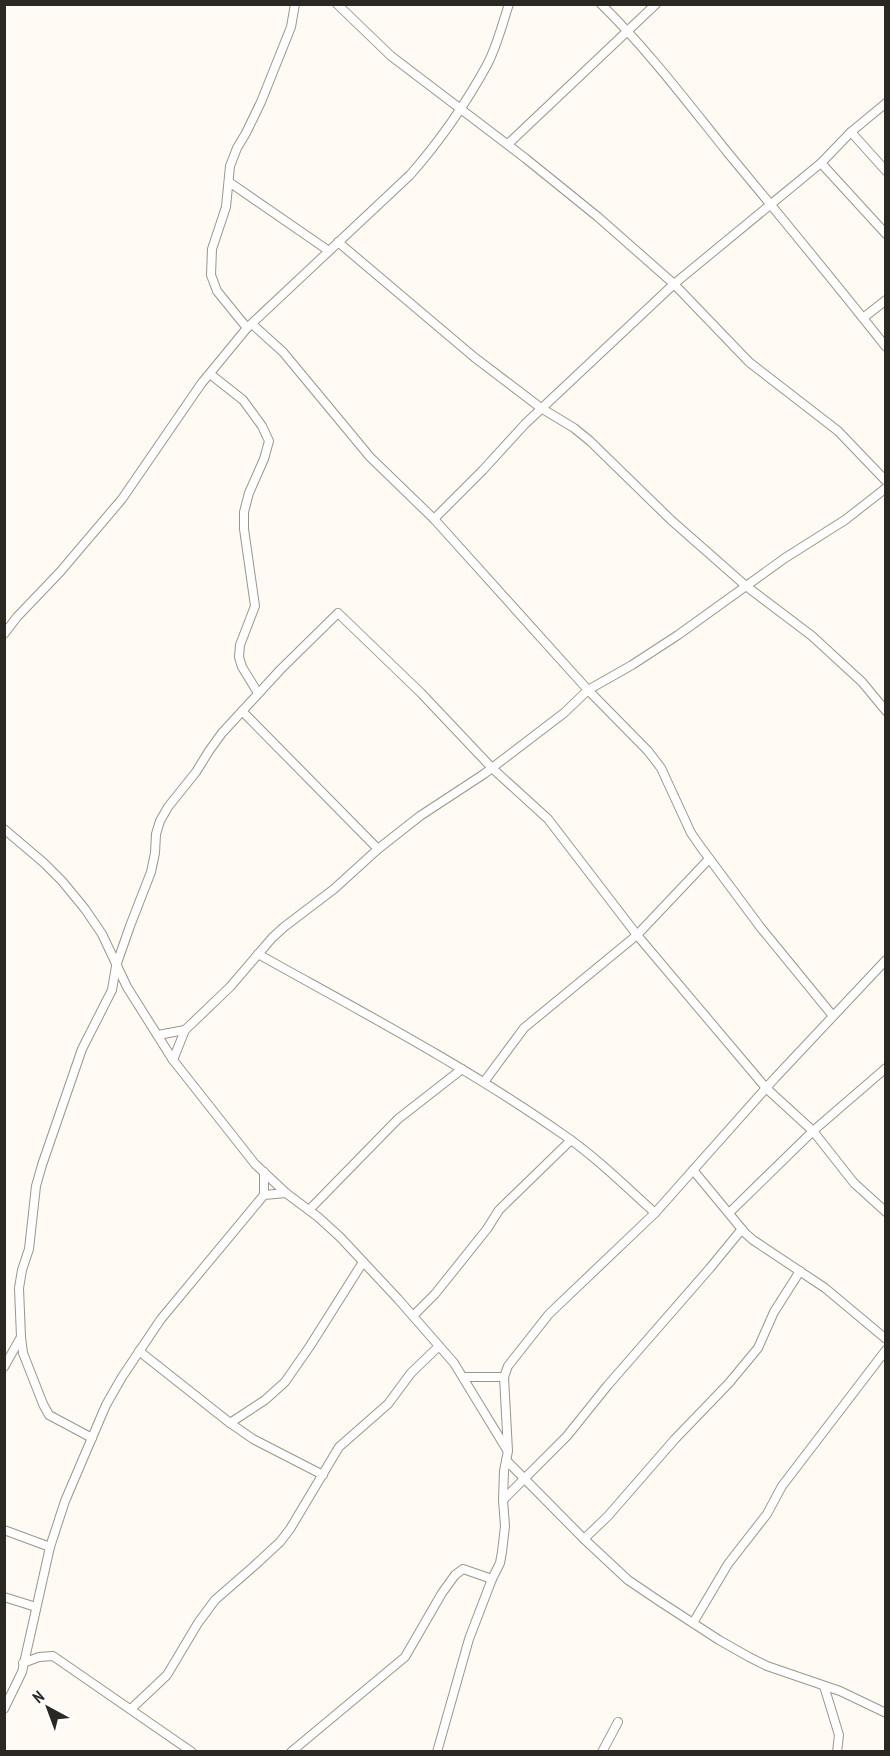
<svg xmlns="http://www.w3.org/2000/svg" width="890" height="1756" viewBox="0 0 890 1756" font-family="'PT Sans Narrow',sans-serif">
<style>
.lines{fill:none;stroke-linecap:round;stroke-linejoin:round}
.minor-casing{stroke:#9c958a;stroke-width:10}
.minor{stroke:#fff;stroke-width:8}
</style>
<rect width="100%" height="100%" fill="#fffaf3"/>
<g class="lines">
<defs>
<g id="minor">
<path d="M 337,4 L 391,56 L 525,158 L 598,217 L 674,284 L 749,362 L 838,431 L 886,481"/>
<path d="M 601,4 C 648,50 687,102 728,153 C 781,217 834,281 886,347"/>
<path d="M 851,132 L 886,171"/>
<path d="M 508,144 L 656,4"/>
<path d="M 821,163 L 886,234"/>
<path d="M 229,182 L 329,251"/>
<path d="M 338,242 L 474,357 L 541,408 L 574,428 L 590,441 L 671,520 L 746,586 L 812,636 L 862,682 L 886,711"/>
<path d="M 863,318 L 886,300"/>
<path d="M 252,324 L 283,352 L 370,457 L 434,519 L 588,690 L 648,751 L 661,768 L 691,833 L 700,846 L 761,928 L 833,1016"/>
<path d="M 247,328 L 217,291 L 211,275 L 212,249 L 226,207 L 230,166 L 237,148 L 246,133 L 261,102 L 291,27 L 295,4"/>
<path d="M 210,374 L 243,400 L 262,426 L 269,441 L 264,459 L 249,493 L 244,512 L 244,529 L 255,606 L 240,645 L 239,657 L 242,667 L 258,693"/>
<path d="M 434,519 L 483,470 L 525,424 L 674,284 L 821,163 L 851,132 L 886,103"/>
<path d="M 4,634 L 17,617 L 60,572 L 122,499 L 201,384 L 247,328 L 410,175 C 439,142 465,105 487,65 C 497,46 502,25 509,4"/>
<path d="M 242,711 L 378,849"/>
<path d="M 4,829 L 44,863 L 62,881 L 85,909 L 102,934 L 127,987 L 173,1060 L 255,1164 L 286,1193 L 318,1217 L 340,1237 L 398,1299 L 454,1363 L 507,1450"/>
<path d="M 258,954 C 360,1011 465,1066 561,1133 C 595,1156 625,1186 655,1213"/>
<path d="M 158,1035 L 185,1030"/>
<path d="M 173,1060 L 185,1030 L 230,987 L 272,938 L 284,927 L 334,889 L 378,849 L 420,816 L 484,774 L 564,713 L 588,690 L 632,665 L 678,635 L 785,558 L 845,520 L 886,488"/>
<path d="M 484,1082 L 524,1028 L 637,935 L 709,859"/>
<path d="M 693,1170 L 745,1233 L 753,1240 L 825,1288 L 886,1339"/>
<path d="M 264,1195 L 286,1193"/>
<path d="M 309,1210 L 398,1119 L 462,1069"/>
<path d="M 729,1213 L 813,1131 L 886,1068"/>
<path d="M 413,1316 L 435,1294 L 487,1229 L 499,1210 L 571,1140"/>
<path d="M 139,1351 L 230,1423 L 253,1439 L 323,1475"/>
<path d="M 4,1367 L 21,1337"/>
<path d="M 463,1377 L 504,1377"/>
<path d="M 230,1423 L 265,1400 L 285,1382 L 310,1346 L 363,1262"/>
<path d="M 92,1438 L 49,1415 L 43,1404 L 23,1353 L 21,1337 L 19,1288 L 22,1270 L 29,1249 L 36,1186 L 42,1165 L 82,1049 L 112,990 L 116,966 L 130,926 L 151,872 L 155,853 L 156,834 L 160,821 L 168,807 L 196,772 L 209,751 L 222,733 L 281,669 L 338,613 L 421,693 L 492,768 L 548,819 L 637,935 L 766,1088 L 813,1131 L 854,1183 L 886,1212"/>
<path d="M 506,1460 L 584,1539 L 628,1580 L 659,1601 L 719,1640 L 749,1657 L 767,1666 L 840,1691 L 886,1713"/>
<path d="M 503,1500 L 567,1436 L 608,1385 L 710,1268 L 742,1229"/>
<path d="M 4,1530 L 50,1547"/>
<path d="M 584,1539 L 608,1516 L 675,1439 L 729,1383 L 758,1348 L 774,1312 L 800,1271"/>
<path d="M 4,1597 L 36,1607"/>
<path d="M 693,1623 L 728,1564 L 767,1514 L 782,1486 L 886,1350"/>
<path d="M 23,1663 L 39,1657 L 53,1656 L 192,1752"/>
<path d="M 824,1686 L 839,1735 L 837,1752"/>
<path d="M 4,1709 L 22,1672 L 50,1547 L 65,1501 L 106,1405 L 122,1377 L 161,1319 L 264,1195 L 264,1172"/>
<path d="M 131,1709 L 167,1675 L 198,1623 L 215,1600 L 254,1566 L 280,1542 L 290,1529 L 339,1447 L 388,1404 L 411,1373 L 439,1346"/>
<path d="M 291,1752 L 405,1657 L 442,1593 L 455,1575 L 463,1569 L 492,1579"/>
<path d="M 437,1752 L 469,1639 L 492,1579 L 500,1563 L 502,1552 L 505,1526 L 503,1500 L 504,1471 L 508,1451 L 504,1377 L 508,1366 L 549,1314 L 655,1213 L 775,1078 L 886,960"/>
<path d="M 602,1752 L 618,1722"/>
</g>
</defs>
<use href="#minor" class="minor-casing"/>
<use href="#minor" class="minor"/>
</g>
<rect width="890" height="1756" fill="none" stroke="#2b2824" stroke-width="12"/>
<g transform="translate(48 1708) rotate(319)" stroke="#ffffff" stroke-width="4.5" paint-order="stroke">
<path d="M0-4.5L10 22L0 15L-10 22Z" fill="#2b2824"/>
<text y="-9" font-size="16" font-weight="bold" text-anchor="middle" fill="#2b2824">N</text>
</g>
</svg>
